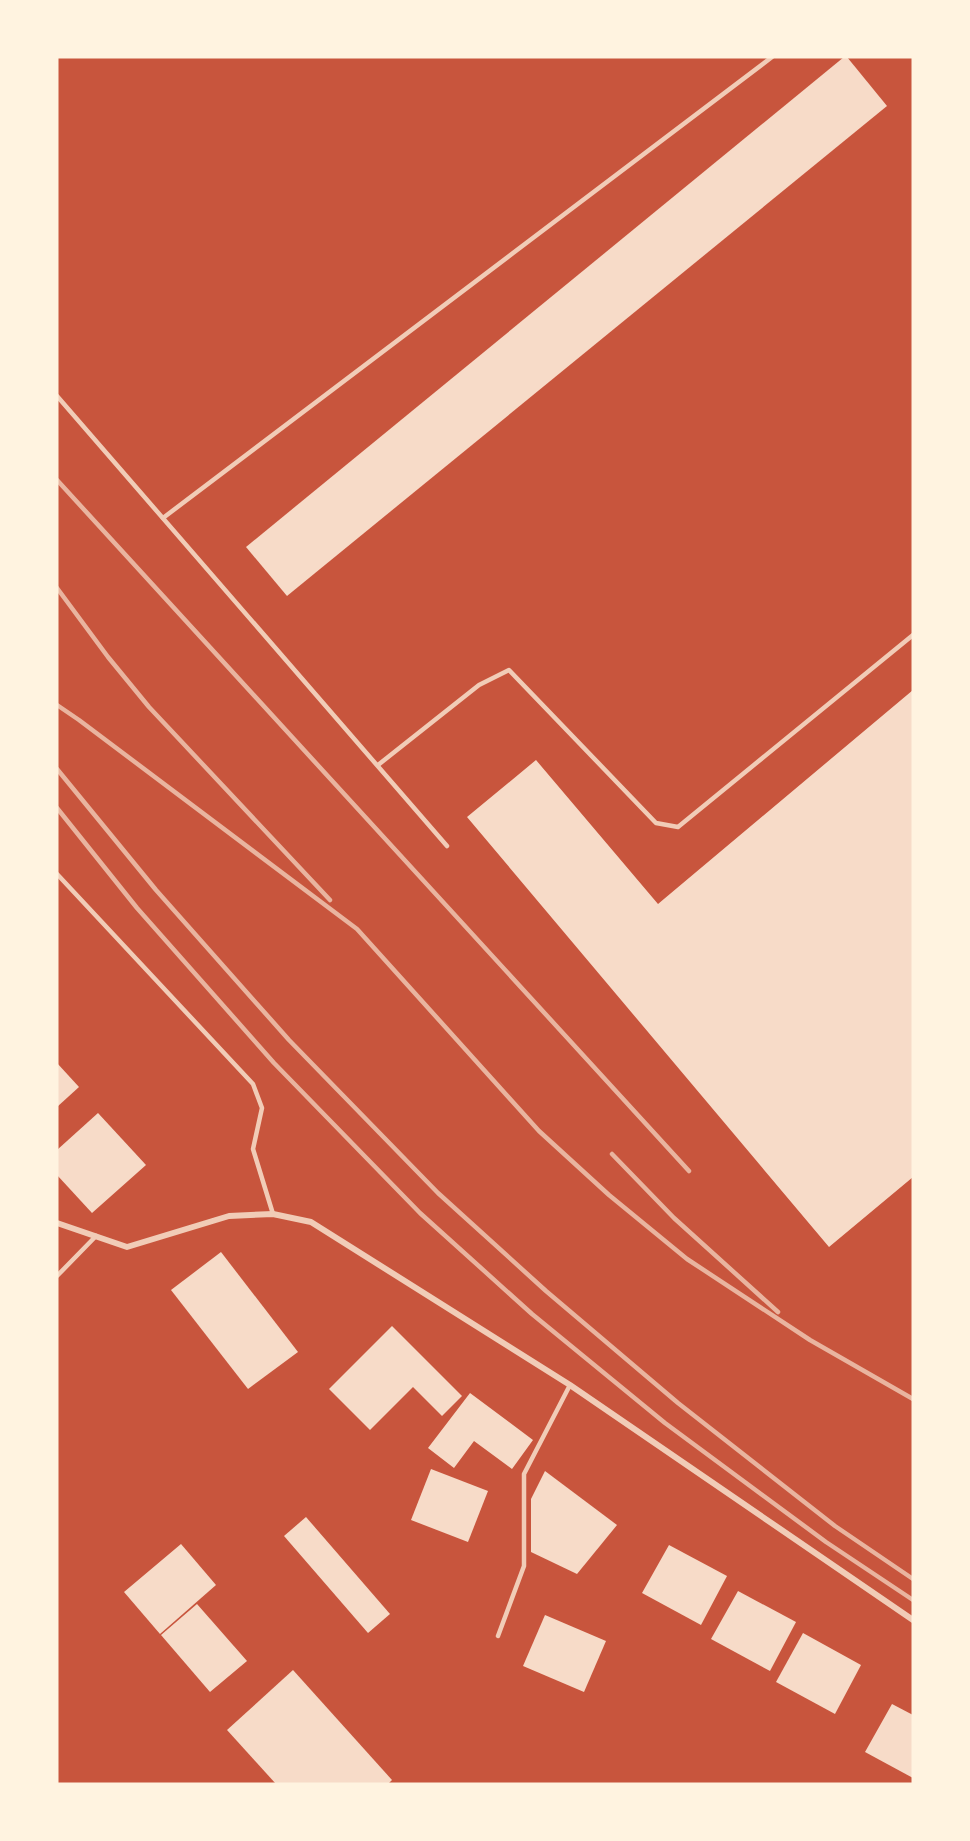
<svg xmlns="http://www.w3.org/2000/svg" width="970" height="1841" viewBox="0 0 970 1841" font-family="'Exo 2',sans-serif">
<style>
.building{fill:#f7dbc8}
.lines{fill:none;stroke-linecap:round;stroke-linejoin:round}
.service{stroke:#f1ccb7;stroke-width:4.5}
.minor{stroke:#f1ccb7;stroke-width:6}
.rail{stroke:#e9b49f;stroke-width:4.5}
</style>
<rect width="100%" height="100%" fill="#c8553d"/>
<g class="building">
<path d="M 844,57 L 847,57 L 887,106 L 287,596 L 246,547 Z"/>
<path d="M 913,690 L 913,1177 L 829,1247 L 467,817 L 536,760 L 658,904 Z"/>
<path d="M 57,1063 L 79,1087 L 57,1107 Z"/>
<path d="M 98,1113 L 146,1165 L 92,1213 L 57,1175 L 57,1150 Z"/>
<path d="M 221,1252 L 298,1352 L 248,1389 L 171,1290 Z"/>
<path d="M 392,1326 L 462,1396 L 442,1416 L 413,1387 L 370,1430 L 329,1389 Z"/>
<path d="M 470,1393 L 533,1440 L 512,1469 L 474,1441 L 454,1468 L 428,1448 Z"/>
<path d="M 431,1469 L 488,1491 L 468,1542 L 411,1520 Z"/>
<path d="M 545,1471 L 617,1525 L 577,1574 L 531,1552 L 531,1499 Z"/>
<path d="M 306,1517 L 390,1614 L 368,1633 L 284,1536 Z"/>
<path d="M 181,1544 L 216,1585 L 160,1634 L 124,1592 Z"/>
<path d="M 669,1545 L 727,1576 L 701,1625 L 642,1593 Z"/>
<path d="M 738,1591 L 796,1622 L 770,1671 L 711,1639 Z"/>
<path d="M 197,1604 L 247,1661 L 210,1692 L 161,1635 Z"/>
<path d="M 545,1615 L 606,1641 L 584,1692 L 523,1666 Z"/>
<path d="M 803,1633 L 861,1665 L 835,1714 L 776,1682 Z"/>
<path d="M 293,1670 L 392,1780 L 388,1784 L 276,1784 L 227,1730 Z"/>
<path d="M 892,1704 L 913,1715 L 913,1778 L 865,1752 Z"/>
</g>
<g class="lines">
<g class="service">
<path d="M 57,396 L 447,846"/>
<path d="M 163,518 L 772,57"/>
<path d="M 378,765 L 479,685 L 509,670 L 656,823 L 678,827 L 913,635"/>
<path d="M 57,874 L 253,1084 L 262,1108 L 253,1149 L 273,1214"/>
<path d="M 57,1276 L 96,1236"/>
<path d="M 498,1636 L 524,1566 L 524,1474 L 570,1385"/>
</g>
<path class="minor" d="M 57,1223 L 127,1247 L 229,1216 L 273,1214 L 311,1222 L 570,1385 L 913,1620"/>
<g class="rail">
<path d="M 57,480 L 689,1171"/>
<path d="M 57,588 L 108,657 L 149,707 L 330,900"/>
<path d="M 57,705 L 79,720 L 357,929 L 539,1131 L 609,1195 L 687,1259 L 810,1340 L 913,1399"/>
<path d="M 57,769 L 156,890 L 289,1040 L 438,1193 L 546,1291 L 678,1403 L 835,1526 L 913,1579"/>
<path d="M 57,808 L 137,908 L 274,1063 L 420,1213 L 532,1314 L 665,1423 L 826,1542 L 913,1600"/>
<path d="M 612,1154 L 674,1218 L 778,1312"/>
</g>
</g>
<rect width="970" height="1841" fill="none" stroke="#fff3e0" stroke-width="117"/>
</svg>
